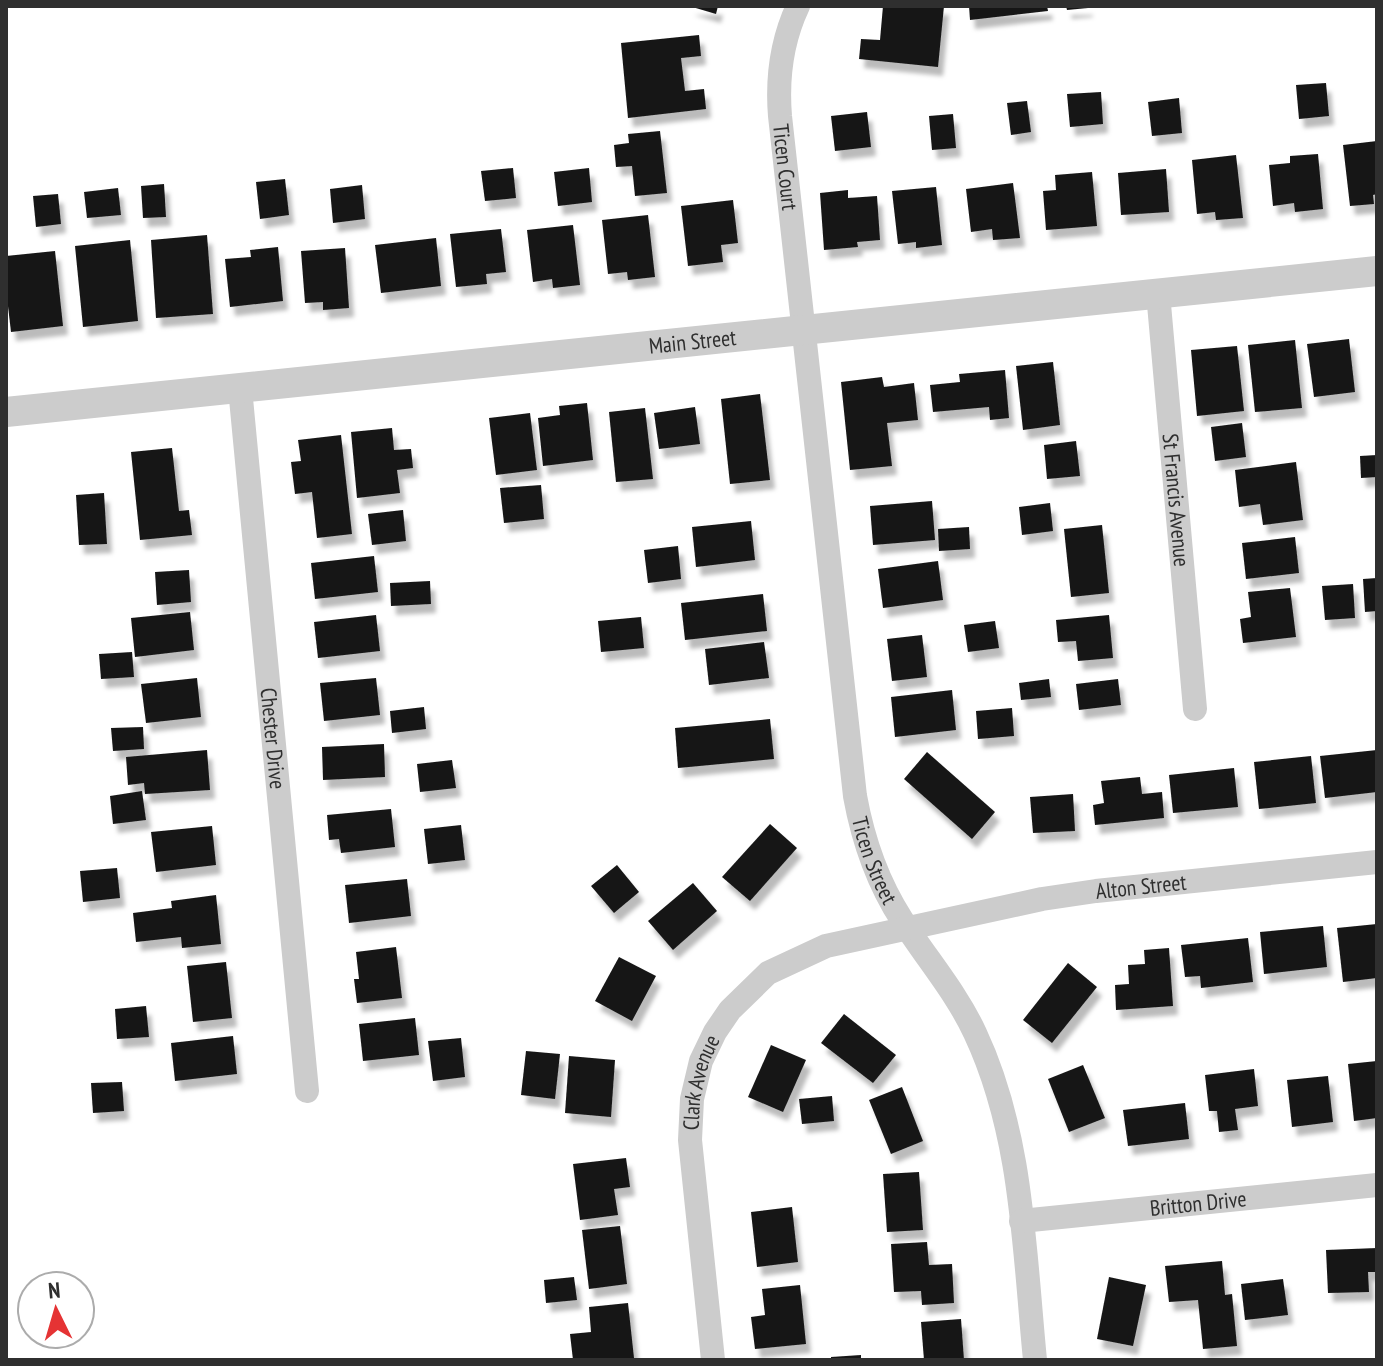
<svg xmlns="http://www.w3.org/2000/svg" width="1383" height="1366" viewBox="0 0 1383 1366" font-family="'PT Sans Narrow',sans-serif">
<style>
.building{fill:#161616;filter:url(#shadow)}
.lines{fill:none;stroke-linecap:round;stroke-linejoin:round}
.minor{stroke:#ccc;stroke-width:24}
.tertiary{stroke:#ccc;stroke-width:30}
.labels{text-anchor:middle;dominant-baseline:central;stroke-width:8;stroke-linejoin:round;paint-order:stroke}
.street-label{font-size:22px;fill:#2f2f2f;stroke:#fff}
</style>
<defs>
<filter id="shadow"><feDropShadow dx="5" dy="9" stdDeviation="2" flood-color="#0004"/></filter>
</defs>
<rect width="100%" height="100%" fill="#fff"/>
<g class="building">
<path d="M 689,6 L 718,6 L 716,14 Z"/>
<path d="M 883,6 L 944,6 L 938,67 L 859,59 L 861,39 L 880,40 Z"/>
<path d="M 969,6 L 1047,6 L 1048,11 L 970,20 Z"/>
<path d="M 1066,6 L 1088,6 L 1088,8 L 1067,10 Z"/>
<path d="M 699,35 L 701,56 L 681,58 L 685,91 L 704,89 L 706,109 L 628,118 L 621,43 Z"/>
<path d="M 1326,83 L 1329,116 L 1299,119 L 1296,85 Z"/>
<path d="M 1101,92 L 1103,124 L 1070,127 L 1067,94 Z"/>
<path d="M 1179,98 L 1182,133 L 1152,136 L 1148,102 Z"/>
<path d="M 1027,101 L 1031,132 L 1011,135 L 1007,103 Z"/>
<path d="M 867,112 L 871,147 L 835,151 L 831,116 Z"/>
<path d="M 953,114 L 956,148 L 932,150 L 929,116 Z"/>
<path d="M 660,131 L 667,193 L 635,196 L 632,166 L 616,167 L 614,145 L 629,143 L 628,134 Z"/>
<path d="M 1377,141 L 1377,194 L 1373,195 L 1374,204 L 1350,206 L 1343,145 Z"/>
<path d="M 1318,154 L 1323,209 L 1295,212 L 1294,203 L 1273,206 L 1269,165 L 1290,163 L 1290,156 Z"/>
<path d="M 1236,155 L 1243,218 L 1216,220 L 1215,212 L 1197,214 L 1192,160 Z"/>
<path d="M 513,168 L 516,198 L 485,201 L 481,171 Z"/>
<path d="M 589,168 L 592,202 L 558,206 L 554,172 Z"/>
<path d="M 1166,169 L 1169,212 L 1121,215 L 1118,173 Z"/>
<path d="M 1092,172 L 1097,226 L 1046,230 L 1043,191 L 1056,190 L 1055,175 Z"/>
<path d="M 285,179 L 289,215 L 260,219 L 256,182 Z"/>
<path d="M 1013,183 L 1020,238 L 993,240 L 992,229 L 971,232 L 966,189 Z"/>
<path d="M 164,184 L 166,217 L 143,218 L 141,186 Z"/>
<path d="M 362,185 L 365,219 L 333,223 L 330,189 Z"/>
<path d="M 936,187 L 942,245 L 916,248 L 916,242 L 898,244 L 892,191 Z"/>
<path d="M 118,188 L 121,215 L 87,218 L 84,192 Z"/>
<path d="M 848,190 L 848,198 L 877,196 L 880,240 L 857,242 L 858,247 L 824,250 L 820,193 Z"/>
<path d="M 58,194 L 61,224 L 36,227 L 33,196 Z"/>
<path d="M 733,200 L 738,243 L 721,245 L 723,262 L 688,266 L 681,206 Z"/>
<path d="M 648,215 L 655,277 L 628,280 L 627,272 L 608,274 L 602,220 Z"/>
<path d="M 573,225 L 580,285 L 553,288 L 552,279 L 533,282 L 527,230 Z"/>
<path d="M 501,229 L 506,272 L 486,274 L 487,284 L 456,287 L 450,234 Z"/>
<path d="M 207,235 L 213,314 L 156,318 L 151,240 Z"/>
<path d="M 436,238 L 441,286 L 381,293 L 375,245 Z"/>
<path d="M 130,240 L 138,321 L 83,327 L 75,246 Z"/>
<path d="M 278,247 L 283,301 L 230,307 L 225,259 L 251,257 L 250,250 Z"/>
<path d="M 345,248 L 349,308 L 323,310 L 323,302 L 305,303 L 301,251 Z"/>
<path d="M 55,251 L 63,326 L 11,332 L 6,289 L 6,256 Z"/>
<path d="M 1349,339 L 1355,392 L 1314,397 L 1307,344 Z"/>
<path d="M 1295,340 L 1302,408 L 1255,412 L 1248,345 Z"/>
<path d="M 1237,346 L 1244,411 L 1197,416 L 1191,350 Z"/>
<path d="M 1053,362 L 1060,425 L 1023,430 L 1016,366 Z"/>
<path d="M 1005,370 L 1009,418 L 990,420 L 989,407 L 933,412 L 930,385 L 960,382 L 959,374 Z"/>
<path d="M 882,377 L 884,387 L 914,383 L 918,420 L 887,423 L 892,466 L 850,470 L 841,382 Z"/>
<path d="M 760,394 L 770,480 L 730,484 L 721,399 Z"/>
<path d="M 587,403 L 593,460 L 543,466 L 538,418 L 560,415 L 559,406 Z"/>
<path d="M 695,407 L 700,444 L 659,449 L 654,413 Z"/>
<path d="M 645,408 L 653,479 L 616,482 L 609,412 Z"/>
<path d="M 530,413 L 537,470 L 496,475 L 489,418 Z"/>
<path d="M 1242,423 L 1246,457 L 1215,461 L 1211,427 Z"/>
<path d="M 392,428 L 394,450 L 411,449 L 413,468 L 397,470 L 400,493 L 357,498 L 351,432 Z"/>
<path d="M 341,435 L 352,534 L 317,538 L 312,492 L 295,494 L 291,462 L 301,461 L 298,440 Z"/>
<path d="M 1076,441 L 1080,476 L 1047,479 L 1044,445 Z"/>
<path d="M 172,448 L 179,511 L 189,510 L 192,535 L 140,540 L 131,452 Z"/>
<path d="M 1377,455 L 1377,477 L 1361,478 L 1360,456 Z"/>
<path d="M 1296,462 L 1303,520 L 1263,525 L 1260,504 L 1239,507 L 1235,470 Z"/>
<path d="M 541,485 L 544,519 L 504,523 L 500,488 Z"/>
<path d="M 104,493 L 107,544 L 79,545 L 76,495 Z"/>
<path d="M 932,501 L 935,540 L 873,545 L 870,506 Z"/>
<path d="M 1050,503 L 1053,531 L 1022,535 L 1019,507 Z"/>
<path d="M 403,510 L 406,541 L 372,545 L 368,514 Z"/>
<path d="M 751,521 L 755,560 L 696,567 L 692,527 Z"/>
<path d="M 1102,525 L 1109,593 L 1071,597 L 1064,529 Z"/>
<path d="M 969,527 L 970,549 L 939,551 L 938,529 Z"/>
<path d="M 1295,537 L 1299,573 L 1246,579 L 1242,543 Z"/>
<path d="M 678,546 L 681,579 L 648,583 L 644,550 Z"/>
<path d="M 374,556 L 378,592 L 315,599 L 311,563 Z"/>
<path d="M 938,561 L 943,600 L 883,608 L 878,569 Z"/>
<path d="M 189,570 L 191,602 L 157,605 L 155,572 Z"/>
<path d="M 1377,578 L 1377,611 L 1365,612 L 1363,579 Z"/>
<path d="M 430,581 L 431,604 L 391,606 L 390,583 Z"/>
<path d="M 1353,584 L 1355,618 L 1325,620 L 1322,586 Z"/>
<path d="M 1290,588 L 1296,637 L 1243,643 L 1240,619 L 1251,617 L 1248,592 Z"/>
<path d="M 763,594 L 767,631 L 685,640 L 681,603 Z"/>
<path d="M 190,612 L 194,650 L 135,657 L 131,618 Z"/>
<path d="M 376,615 L 380,651 L 318,658 L 314,622 Z"/>
<path d="M 1109,615 L 1113,658 L 1078,661 L 1076,641 L 1058,642 L 1056,620 Z"/>
<path d="M 641,617 L 644,648 L 601,652 L 598,621 Z"/>
<path d="M 995,621 L 999,648 L 968,652 L 964,625 Z"/>
<path d="M 922,635 L 927,677 L 892,681 L 887,639 Z"/>
<path d="M 764,642 L 769,678 L 709,685 L 705,649 Z"/>
<path d="M 132,652 L 134,677 L 101,679 L 99,654 Z"/>
<path d="M 197,678 L 201,717 L 146,723 L 141,684 Z"/>
<path d="M 376,678 L 380,715 L 324,721 L 320,683 Z"/>
<path d="M 1049,679 L 1051,697 L 1021,700 L 1019,683 Z"/>
<path d="M 1118,679 L 1121,705 L 1079,710 L 1076,684 Z"/>
<path d="M 952,690 L 956,730 L 895,737 L 891,697 Z"/>
<path d="M 424,707 L 426,729 L 392,733 L 390,711 Z"/>
<path d="M 1012,708 L 1014,736 L 978,739 L 976,711 Z"/>
<path d="M 770,719 L 774,759 L 678,768 L 675,728 Z"/>
<path d="M 143,727 L 144,749 L 113,751 L 111,728 Z"/>
<path d="M 384,744 L 385,777 L 323,780 L 322,747 Z"/>
<path d="M 207,750 L 210,790 L 145,794 L 144,783 L 128,785 L 126,757 Z"/>
<path d="M 1377,750 L 1377,792 L 1325,798 L 1320,756 Z"/>
<path d="M 927,752 L 995,812 L 972,839 L 904,779 Z"/>
<path d="M 1311,756 L 1316,803 L 1259,809 L 1254,762 Z"/>
<path d="M 452,760 L 456,788 L 420,792 L 417,764 Z"/>
<path d="M 1234,768 L 1238,807 L 1173,813 L 1169,775 Z"/>
<path d="M 1140,777 L 1142,794 L 1162,792 L 1164,818 L 1095,825 L 1093,805 L 1104,803 L 1101,781 Z"/>
<path d="M 142,791 L 146,820 L 113,824 L 110,796 Z"/>
<path d="M 1073,794 L 1075,831 L 1033,833 L 1030,797 Z"/>
<path d="M 391,809 L 395,847 L 341,853 L 339,839 L 329,840 L 327,815 Z"/>
<path d="M 770,824 L 797,848 L 750,901 L 722,877 Z"/>
<path d="M 461,825 L 465,860 L 428,864 L 424,829 Z"/>
<path d="M 212,826 L 216,865 L 156,872 L 151,832 Z"/>
<path d="M 617,865 L 639,892 L 614,913 L 591,886 Z"/>
<path d="M 117,868 L 120,898 L 83,902 L 80,871 Z"/>
<path d="M 407,879 L 411,916 L 349,923 L 345,885 Z"/>
<path d="M 693,883 L 717,911 L 673,950 L 648,921 Z"/>
<path d="M 216,895 L 221,944 L 182,948 L 181,937 L 136,942 L 133,913 L 172,908 L 171,901 Z"/>
<path d="M 1377,924 L 1377,978 L 1343,982 L 1337,928 Z"/>
<path d="M 1323,926 L 1327,967 L 1264,974 L 1260,932 Z"/>
<path d="M 1248,938 L 1253,982 L 1201,988 L 1200,976 L 1185,977 L 1181,945 Z"/>
<path d="M 396,947 L 402,998 L 357,1003 L 354,979 L 359,979 L 356,952 Z"/>
<path d="M 1169,948 L 1173,1006 L 1116,1010 L 1115,985 L 1129,984 L 1128,965 L 1145,964 L 1144,950 Z"/>
<path d="M 619,957 L 656,976 L 632,1021 L 595,1001 Z"/>
<path d="M 226,962 L 232,1018 L 193,1022 L 187,966 Z"/>
<path d="M 1068,963 L 1097,987 L 1052,1043 L 1023,1020 Z"/>
<path d="M 146,1006 L 149,1037 L 117,1039 L 115,1009 Z"/>
<path d="M 844,1014 L 896,1055 L 873,1083 L 821,1043 Z"/>
<path d="M 415,1018 L 419,1055 L 363,1061 L 359,1024 Z"/>
<path d="M 233,1036 L 237,1074 L 175,1081 L 171,1043 Z"/>
<path d="M 461,1038 L 465,1077 L 433,1081 L 428,1041 Z"/>
<path d="M 771,1045 L 806,1060 L 783,1112 L 748,1097 Z"/>
<path d="M 526,1051 L 560,1054 L 555,1099 L 521,1095 Z"/>
<path d="M 569,1056 L 615,1060 L 611,1117 L 565,1113 Z"/>
<path d="M 1377,1061 L 1377,1118 L 1354,1121 L 1348,1064 Z"/>
<path d="M 1083,1065 L 1105,1118 L 1069,1132 L 1048,1079 Z"/>
<path d="M 1254,1069 L 1258,1106 L 1235,1109 L 1238,1130 L 1219,1132 L 1217,1111 L 1209,1111 L 1205,1075 Z"/>
<path d="M 1328,1076 L 1333,1122 L 1292,1127 L 1287,1080 Z"/>
<path d="M 122,1082 L 124,1111 L 93,1113 L 91,1083 Z"/>
<path d="M 902,1087 L 923,1141 L 891,1154 L 869,1100 Z"/>
<path d="M 832,1096 L 834,1121 L 802,1124 L 799,1099 Z"/>
<path d="M 1185,1103 L 1189,1139 L 1128,1146 L 1123,1110 Z"/>
<path d="M 626,1158 L 630,1187 L 614,1189 L 618,1215 L 580,1220 L 573,1164 Z"/>
<path d="M 919,1172 L 923,1230 L 887,1232 L 883,1174 Z"/>
<path d="M 792,1207 L 798,1262 L 757,1267 L 751,1212 Z"/>
<path d="M 620,1226 L 627,1284 L 589,1289 L 582,1230 Z"/>
<path d="M 927,1242 L 929,1265 L 952,1264 L 954,1303 L 922,1305 L 921,1291 L 894,1292 L 891,1244 Z"/>
<path d="M 1377,1248 L 1377,1272 L 1368,1272 L 1369,1292 L 1328,1293 L 1326,1250 Z"/>
<path d="M 1222,1261 L 1225,1295 L 1232,1294 L 1237,1346 L 1203,1349 L 1198,1300 L 1169,1302 L 1165,1266 Z"/>
<path d="M 574,1277 L 577,1300 L 546,1303 L 544,1280 Z"/>
<path d="M 1109,1277 L 1146,1285 L 1133,1346 L 1097,1339 Z"/>
<path d="M 1283,1279 L 1288,1315 L 1245,1320 L 1241,1284 Z"/>
<path d="M 800,1285 L 806,1344 L 755,1349 L 751,1317 L 765,1315 L 762,1289 Z"/>
<path d="M 628,1303 L 634,1358 L 573,1360 L 570,1334 L 591,1332 L 589,1307 Z"/>
<path d="M 961,1319 L 964,1360 L 924,1360 L 921,1322 Z"/>
<path d="M 861,1355 L 861,1360 L 831,1360 L 831,1357 Z"/>
</g>
<g class="lines">
<g class="minor">
<path id="s1" d="M 798,6 C 782,40 777,79 780,116 L 855,796 C 863,840 878,883 902,920 C 926,958 956,992 975,1033 C 1023,1135 1024,1250 1035,1360"/>
<path id="s2" d="M 1158,293 L 1195,709"/>
<path id="s3" d="M 240,388 L 307,1091"/>
<path id="s4" d="M 1021,1221 L 1377,1185"/>
<path id="s5" d="M 713,1360 L 690,1140 L 692,1099 L 701,1061 L 715,1032 L 730,1010 L 768,973 L 826,946 L 1042,899 L 1096,891 L 1377,862"/>
</g>
<path class="tertiary" id="s6" d="M 6,412 L 1377,271"/>
</g>
<g class="labels">
<g class="street-label">
<text stroke="none"><textPath href="#s1" startOffset="164">Ticen Court</textPath></text>
<text stroke="none"><textPath href="#s6" startOffset="690">Main Street</textPath></text>
<text stroke="none"><textPath href="#s2" startOffset="208">St Francis Avenue</textPath></text>
<text stroke="none"><textPath href="#s3" startOffset="352">Chester Drive</textPath></text>
<text stroke="none"><textPath href="#s1" startOffset="864">Ticen Street</textPath></text>
<text stroke="none"><textPath href="#s5" startOffset="798">Alton Street</textPath></text>
<text stroke="none"><textPath href="#s5" startOffset="280">Clark Avenue</textPath></text>
<text stroke="none"><textPath href="#s4" startOffset="178">Britton Drive</textPath></text>
</g>
</g>
<rect width="1383" height="1366" fill="none" stroke="#2f2f2f" stroke-width="16"/>
<g transform="translate(56 1310) rotate(355)"><circle r="38" fill="#ffffff" stroke="#acacac" stroke-width="2"/>
<path d="M0-6L14 30L0 20L-14 30Z" fill="#e53334"/>
<text y="-12" font-size="22" font-weight="bold" text-anchor="middle" fill="#2f2f2f">N</text>
</g>
</svg>
